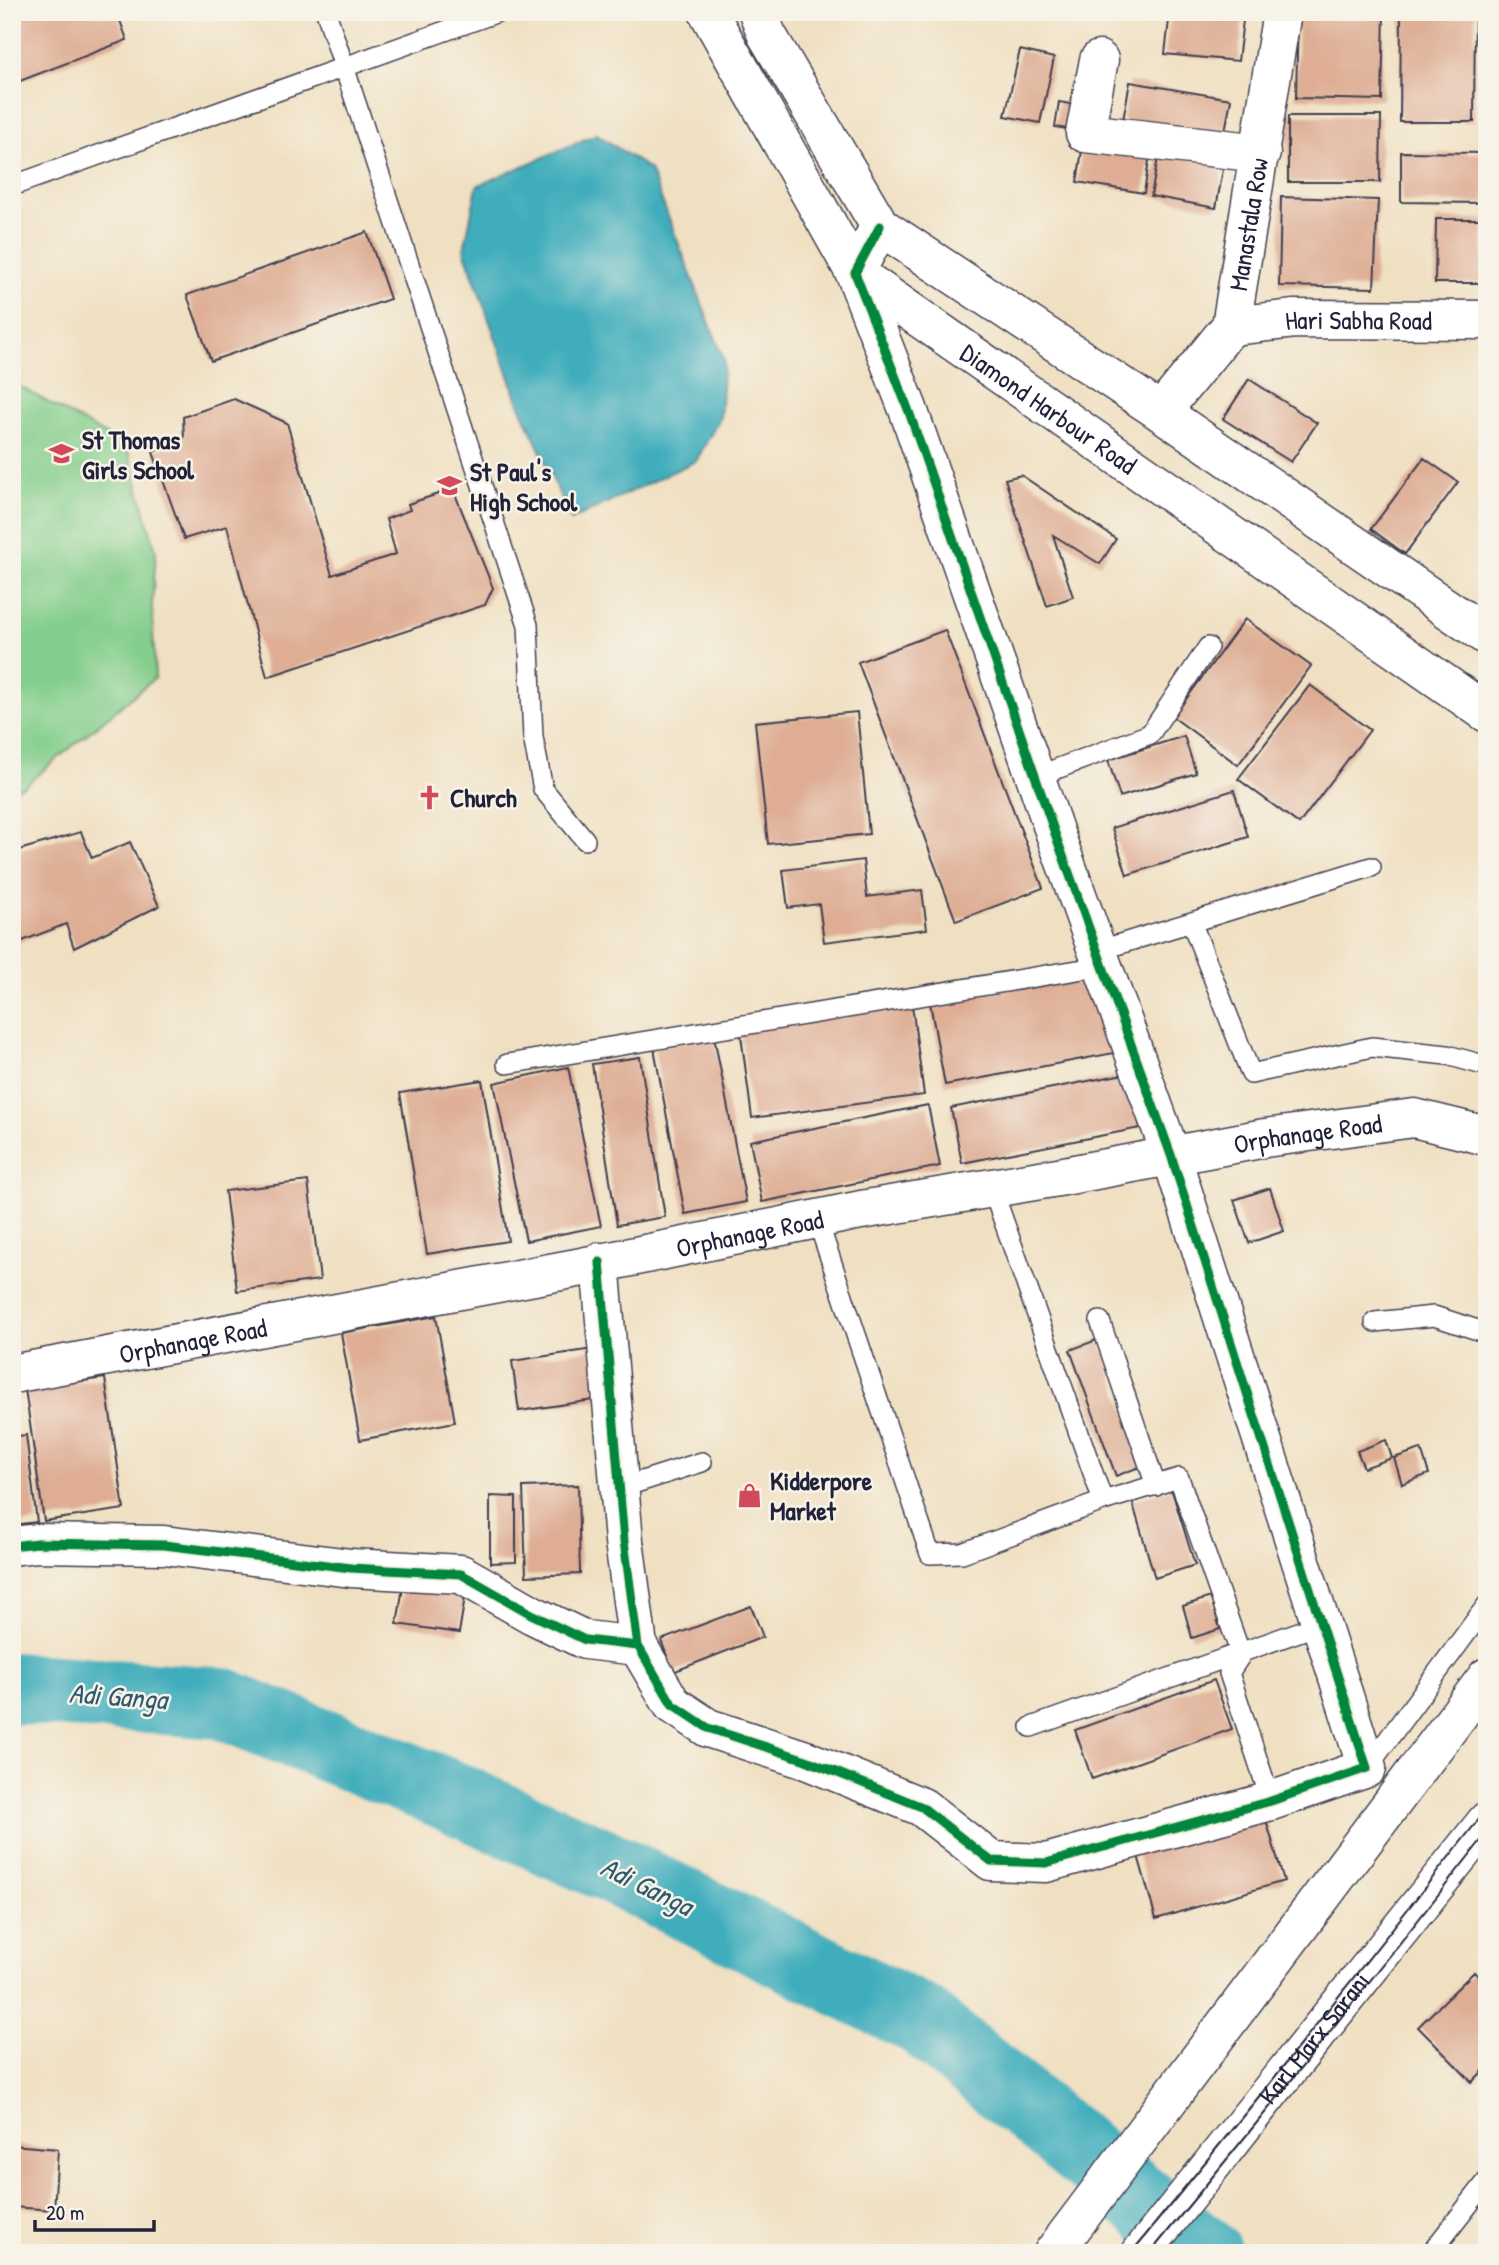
<svg xmlns="http://www.w3.org/2000/svg" width="1499" height="2265" viewBox="0 0 1499 2265" font-family="'Patrick Hand',sans-serif">
<style>
.green{fill:#83ce8c;stroke:#527864;stroke-width:2}
.water{fill:#3fadbc;stroke:#30687c;stroke-width:2}
.lines{fill:none;stroke-linecap:round;stroke-linejoin:round}
.river{stroke:#3fadbc;stroke-width:72}
.building{fill:#dead94}
.lane-casing{stroke:#413e4f;stroke-width:22}
.street-casing{stroke:#413e4f;stroke-width:41}
.secondary-casing{stroke:#413e4f;stroke-width:41}
.primary-casing{stroke:#413e4f;stroke-width:41}
.lane{stroke:#fff;stroke-width:19}
.street{stroke:#fff;stroke-width:38}
.secondary{stroke:#fff;stroke-width:38}
.primary{stroke:#fff;stroke-width:38}
.tram{stroke:#22223b;stroke-width:2}
.cycleway-casing{stroke:#f7f3e8;stroke-width:13}
.cycleway{stroke:#00873e;stroke-width:9}
.labels{text-anchor:middle;dominant-baseline:central;stroke-width:5;stroke-linejoin:round;paint-order:stroke}
.street-label{font-size:26px;fill:#22223b;stroke:#f7f3e8}
.poi-label{font-size:26px;font-weight:bold;fill:#22223b;stroke:#f7f3e8;text-anchor:start}
.water-label{font-size:28px;font-style:italic;fill:#2e5a6f;stroke:#f7f3e8}
</style>
<rect width="100%" height="100%" fill="#f7f3e8"/>
<filter id="ink" filterUnits="userSpaceOnUse"><feTurbulence type="fractalNoise" baseFrequency=".0143" numOctaves="2"/><feDisplacementMap in="SourceGraphic" scale="14" xChannelSelector="R" yChannelSelector="G"/><feConvolveMatrix kernelMatrix="1 2 1 2 8 2 1 2 1" color-interpolation-filters="sRGB"/></filter>
<filter id="wash" filterUnits="userSpaceOnUse"><feTurbulence type="fractalNoise" baseFrequency=".00686" numOctaves="4" result="noise"/><feDisplacementMap in="SourceGraphic" scale="28" xChannelSelector="R" yChannelSelector="G"/><feGaussianBlur stdDeviation="1.57" result="paint"/><feColorMatrix in="noise" values="0 0 0 0 0 0 0 0 0 0 0 0 0 0 0 0 0 1.4 0 .05"/><feComposite in="paint" operator="in"/></filter>
<g filter="url(#wash)">
<rect width="100%" height="100%" fill="#f0e0c2"/>
<path class="green" d="M12 382 127 447 156 551 152 606 155 678 24 786 12 790Z"/>
<path class="water" d="M597 134 650 170 724 360 720 418 696 461 571 520 518 401 464 250 477 186Z"/>
<g class="lines">
<path class="river" d="M12 1688 221 1703 444 1793 601 1863 921 2020 1206 2253"/>
</g>
<g id="blocks">
<path class="building" d="M12 12H117L127 40 12 84Z
M1170 12H1244L1238 61 1165 54Z
M1298 12H1384L1382 100 1296 98Z
M1401 12H1475L1474 122H1400Z
M1020 50 1054 58 1040 123 1005 116Z
M1130 82 1231 99 1224 137 1123 120Z
M1059 102 1083 106 1079 131 1055 127Z
M1288 116H1381L1380 182H1288Z
M1084 138 1151 148 1144 193 1077 182Z
M1159 152 1224 164 1216 208 1151 196Z
M1401 152 1486 153 1485 203 1401 202Z
M1281 197 1378 200 1374 288 1279 286Z
M1436 219H1484L1483 283H1435Z
M367 232 390 299 211 361 187 295Z
M1249 379 1317 423 1291 462 1223 419Z
M234 399 287 423 332 575 396 554 386 519 410 510 408 504 453 489 493 588 485 605 267 677 227 526 184 539 153 452 184 438 183 417Z
M1424 458 1458 482 1405 554 1371 529Z
M1021 475 1116 539 1100 564 1053 535 1073 597 1047 606 1005 479Z
M1245 619 1311 666 1238 765 1173 717Z
M945 630 1043 888 956 921 858 662Z
M1310 685 1370 730 1299 824 1238 779Z
M857 712 869 834 768 844 755 722Z
M1184 736 1196 773 1120 797 1108 760Z
M1234 790 1248 837 1127 875 1112 828Z
M81 832 92 858 130 842 159 906 74 948 66 924 12 945V852Z
M863 860 867 897 922 890 927 929 824 942 819 904 788 908 783 870Z
M1099 972 1114 1053 945 1085 930 1003Z
M912 1005 924 1095 752 1118 740 1028Z
M714 1036 746 1202 685 1214 654 1048Z
M640 1057 665 1217 617 1225 592 1064Z
M568 1067 601 1226 526 1241 494 1083Z
M1129 1073 1140 1128 962 1163 951 1108Z
M482 1080 508 1241 427 1254 400 1093Z
M928 1105 940 1166 762 1202 750 1141Z
M308 1181 320 1280 237 1291 225 1191Z
M1270 1188 1284 1231 1249 1243 1234 1200Z
M12 1315 17 1332 12 1333Z
M436 1316 455 1422 360 1440 341 1333Z
M1099 1339 1145 1465 1116 1476 1070 1350Z
M601 1348 607 1398 519 1411 512 1361Z
M105 1378 124 1509 44 1521 25 1389Z
M26 1435 37 1522 12 1525V1437Z
M1386 1440 1392 1458 1364 1468 1357 1451Z
M1421 1449 1429 1474 1402 1484 1394 1458Z
M578 1485 580 1574 526 1576 523 1487Z
M1171 1488 1195 1565 1155 1578 1132 1501Z
M490 1496 516 1497V1562L490 1563Z
M404 1581 466 1591 459 1633 397 1624Z
M1211 1597 1220 1629 1192 1638 1183 1606Z
M751 1606 763 1637 673 1672 661 1640Z
M1214 1680 1232 1729 1092 1779 1075 1730Z
M1264 1813 1284 1881 1156 1919 1137 1852Z
M1474 1972 1487 1985V2067L1472 2082 1418 2027Z
M12 2145 58 2149 54 2210 12 2207Z"/>
</g>
</g>
<g filter="url(#ink)">
<use href="#blocks" fill-opacity="0" stroke="#413e4f" stroke-width="2"/>
<g class="lines">
<defs>
<path id="lane" d="M326 12 528 625 533 737 543 789 585 840
M12 186 498 12
M1035 777 1150 734 1208 647
M1192 924 1251 1074 1372 1047 1447 1055 1487 1066
M1097 951 1371 867
M507 1064 1102 966
M992 1188 1103 1501
M817 1219 930 1554 962 1553 1103 1501 1179 1478 1241 1655 1229 1673 1271 1801
M1100 1321 1156 1486
M1375 1322 1434 1316 1487 1333
M620 1488 702 1462
M1031 1727 1321 1624
M1367 1768 1487 1605
M1431 2253 1487 2181"/>
<g id="street">
<path d="M1099 60 1085 133 1261 153"/>
<path id="s1" d="M1231 326 1295 319 1487 320"/>
<path id="s2" d="M1161 412 1231 326 1282 12"/>
<path d="M600 1262 624 1541 638 1646 672 1704 708 1728 806 1760 922 1807 991 1861 1046 1863 1271 1801 1367 1768 1171 1155 1059 845 908 409 855 273 880 226"/>
<path id="s3" d="M12 1374 577 1268 861 1210 1064 1176 1265 1138 1414 1118 1487 1136"/>
<path d="M12 1546 37 1543 164 1545 351 1568 461 1574 533 1615 585 1640 638 1646"/>
</g>
<g id="secondary">
<path d="M1053 2253 1487 1677"/>
<path id="s4" d="M1141 2253 1487 1821"/>
</g>
<g id="primary">
<path id="s5" d="M708 12 855 273 1487 713"/>
<path d="M758 12 767 35 880 226 1161 412 1487 636"/>
</g>
</defs>
<use href="#lane" class="lane-casing"/>
<use href="#street" class="street-casing"/>
<use href="#secondary" class="secondary-casing"/>
<use href="#primary" class="primary-casing"/>
<use href="#lane" class="lane"/>
<use href="#street" class="street"/>
<use href="#secondary" class="secondary"/>
<use href="#primary" class="primary"/>
<path class="tram" d="M1131 2253 1270 2083 1487 1809
M1150 2253 1282 2092 1487 1833"/>
<defs>
<path id="cycleway" d="M600 1262 624 1541 638 1646 672 1704 708 1728 806 1760 922 1807 991 1861 1046 1863 1271 1801 1367 1768 1171 1155 1059 845 908 409 855 273 880 226
M12 1546 37 1543 164 1545 351 1568 461 1574 533 1615 585 1640 638 1646"/>
</defs>
<use href="#cycleway" class="cycleway-casing"/>
<use href="#cycleway" class="cycleway"/>
</g>
</g>
<defs>
<symbol id="school-bare" viewBox="-9 -9 18 18"><path d="M0-5L7-2L0 1L-7-2ZM-4 1L0 2.5L4 1V4Q0 6-4 4Z" fill="#d1495b" stroke="#f7f3e8" stroke-width="2.5" paint-order="stroke"/></symbol>
<symbol id="church-bare" viewBox="-9 -9 18 18"><path d="M-1.2-6h2.4v3.5h3.3v2.4h-3.3V6h-2.4V-.1h-3.3v-2.4h3.3Z" fill="#d1495b" stroke="#f7f3e8" stroke-width="2.5" paint-order="stroke"/></symbol>
<symbol id="shop-bare" viewBox="-9 -9 18 18"><path d="M-5-2.5h2.3a2.7 3.5 0 0 1 5.4 0H5L5.5 6h-11ZM-1.5-2.5h3a1.5 2.3 0 0 0-3 0Z" fill="#d1495b" stroke="#f7f3e8" stroke-width="2.5" paint-order="stroke"/></symbol>
</defs>
<g fill-rule="evenodd">
<use href="#school-bare" x="44" y="436" width="35" height="35"/>
<use href="#school-bare" x="432" y="468" width="35" height="35"/>
<use href="#church-bare" x="412" y="780" width="35" height="35"/>
<use href="#shop-bare" x="732" y="1478" width="35" height="35"/>
</g>
<g class="labels">
<g class="street-label">
<text stroke="none"><textPath href="#s2" startOffset="214">Manastala Row</textPath></text>
<text stroke="none"><textPath href="#s1" startOffset="128">Hari Sabha Road</textPath></text>
<text stroke="none"><textPath href="#s5" startOffset="536">Diamond Harbour Road</textPath></text>
<text stroke="none"><textPath href="#s3" startOffset="1318">Orphanage Road</textPath></text>
<text stroke="none"><textPath href="#s3" startOffset="751">Orphanage Road</textPath></text>
<text stroke="none"><textPath href="#s3" startOffset="184">Orphanage Road</textPath></text>
<text stroke="none"><textPath href="#s4" startOffset="276">Karl Marx Sarani</textPath></text>
</g>
<g class="poi-label">
<text x="82" y="439">St Thomas<tspan x="82" dy="30">Girls School</tspan></text>
<text x="470" y="471">St Paul's<tspan x="470" dy="30">High School</tspan></text>
<text x="450" y="797">Church</text>
<text x="770" y="1480">Kidderpore<tspan x="770" dy="30">Market</tspan></text>
</g>
<g class="water-label">
<text transform="translate(118 1696) rotate(4)">Adi Ganga</text>
<text transform="translate(647 1886) rotate(26)">Adi Ganga</text>
</g>
</g>
<rect width="1499" height="2265" fill="none" stroke="#f7f3e8" stroke-width="42"/>
<path d="M35 2220v10h119v-10" fill="none" stroke="#22223b" stroke-width="3.5"/>
<text x="46" y="2220" font-size="21" fill="#22223b" stroke="#f7f3e8" stroke-width="5" paint-order="stroke">20 m</text>
</svg>
